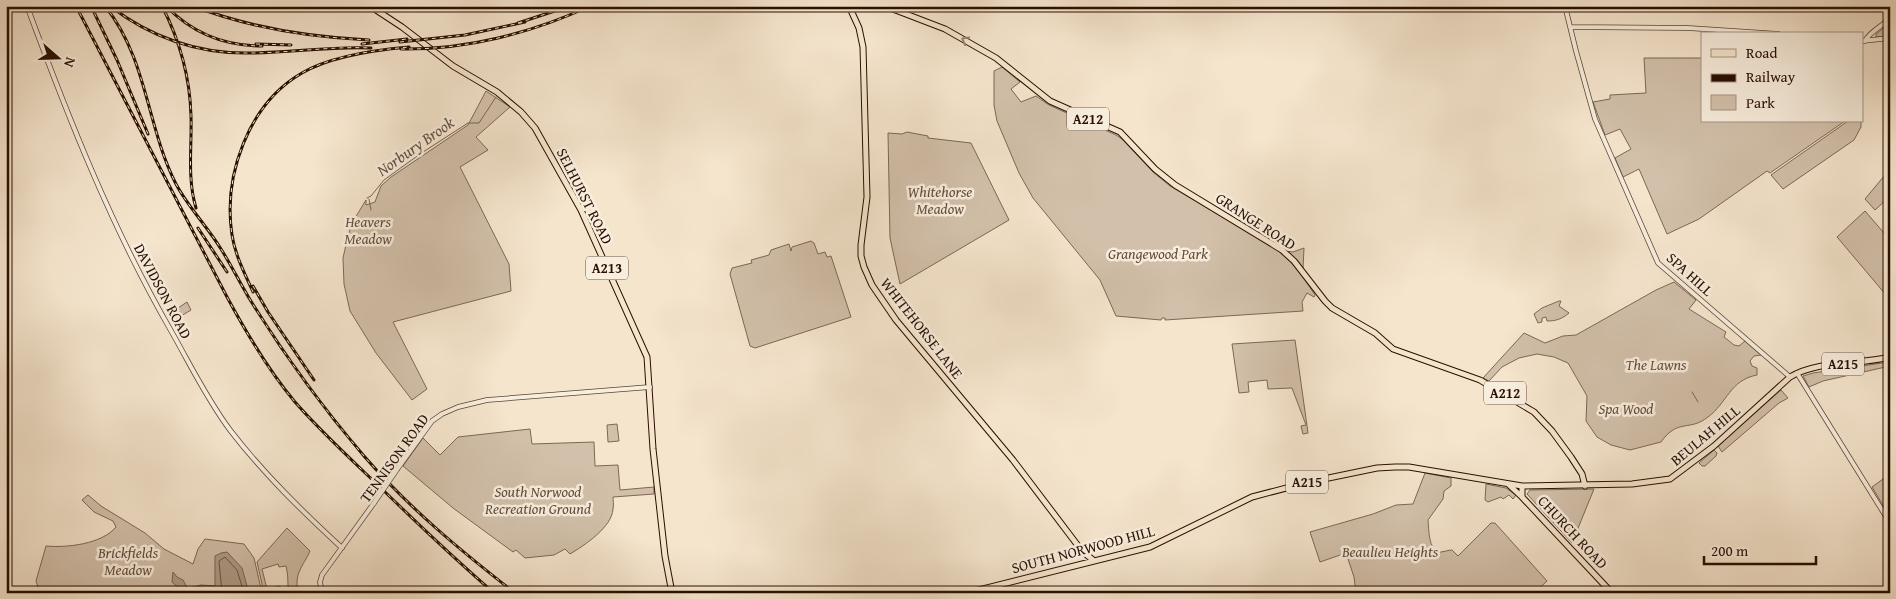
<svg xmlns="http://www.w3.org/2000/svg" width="1896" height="599" viewBox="0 0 1896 599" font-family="'Gentium Book Plus',serif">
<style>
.green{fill:#d2c0aa;stroke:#7d6755}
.water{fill:#af9c87;stroke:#796351}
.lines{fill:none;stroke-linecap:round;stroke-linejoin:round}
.shore{stroke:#6c5544;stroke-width:1}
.stream{stroke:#796351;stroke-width:1}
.minor-casing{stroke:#5b4433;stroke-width:5.5}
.major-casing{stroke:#280e00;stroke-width:7}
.minor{stroke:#f8eede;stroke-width:4}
.major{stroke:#f5e5cd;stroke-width:5}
.rail-casing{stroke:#280e00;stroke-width:3}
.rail{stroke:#f8eede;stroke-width:1;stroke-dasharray:4;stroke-linecap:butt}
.minor-bridge-casing{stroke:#5b4433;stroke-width:5.5;stroke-linecap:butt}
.minor-bridge{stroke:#f8eede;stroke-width:4}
.oneway{stroke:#998471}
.labels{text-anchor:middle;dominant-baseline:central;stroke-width:5;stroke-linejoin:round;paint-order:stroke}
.shield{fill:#f8eede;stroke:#665143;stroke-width:1}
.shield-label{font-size:14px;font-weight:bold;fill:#280e00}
.park-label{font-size:15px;font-style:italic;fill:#644c3c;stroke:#f8eede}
.street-label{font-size:15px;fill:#280e00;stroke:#f8eede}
.water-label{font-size:16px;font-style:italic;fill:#654e3d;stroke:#f8eede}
</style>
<rect width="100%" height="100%" fill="#f5e5cd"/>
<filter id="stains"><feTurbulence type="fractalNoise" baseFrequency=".004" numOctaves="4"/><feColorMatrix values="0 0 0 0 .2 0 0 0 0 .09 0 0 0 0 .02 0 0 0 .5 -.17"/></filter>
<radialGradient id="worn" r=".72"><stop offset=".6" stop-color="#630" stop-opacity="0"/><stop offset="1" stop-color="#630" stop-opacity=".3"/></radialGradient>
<path class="green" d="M1890 23V36L1876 37V34Z
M1644 58H1702V121H1845L1770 173 1767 171 1699 219 1667 234 1639 169 1623 177 1615 158 1631 149 1620 129 1605 135 1593 102 1610 99V95L1646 93Z
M1002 67 1020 82 1011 89 1021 102 1036 96 1049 105 1116 135 1122 139 1153 172 1170 186 1275 248 1297 268 1315 295 1314 297 1307 293 1302 302 1303 311 1165 320V318H1162L1161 320 1116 316 1100 280 1033 198 1019 173 997 121 994 105V71Z
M486 91 510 107 476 137 488 150 460 167 509 264 511 291 393 322 427 389 412 400 376 353 350 311 344 284 343 258 348 236 352 223 366 200V205L375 202 381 186 391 177 468 125Z
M1848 121H1861V127L1854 140 1783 189 1771 175Z
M907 132 928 136V138L971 143 1009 220 900 284 890 238 888 133 902 134Z
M1890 169V200H1886L1875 210 1865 199Z
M1865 211 1890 240V291L1886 295 1837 237Z
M811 241 814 243 818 254 825 252 827 257 831 256 851 317 755 348 750 346 730 274 732 268 752 263 751 260 769 255 771 250 789 244 791 251 792 247Z
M1304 248 1303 269 1287 251 1293 252Z
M1674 282 1696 300 1689 309 1726 332 1724 337 1734 345 1739 346 1745 341 1761 355 1754 356 1750 361 1752 366 1757 368V375C1730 380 1727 403 1708 417 1689 432 1678 418 1661 442L1630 450 1611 445 1597 437 1586 421 1587 396 1568 363 1554 357 1537 354 1519 358 1502 367 1489 381 1483 378 1524 333 1545 343 1563 336 1576 335 1656 290Z
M1559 301H1561L1559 306 1569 313C1562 319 1556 321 1547 321L1546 317 1542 318V322L1538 323 1534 314 1542 308Z
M187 302 191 310 176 319H171L169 314Z
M1295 340 1308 433 1303 434 1301 426 1306 425 1292 388 1268 389 1267 380 1248 382 1249 392 1239 393 1232 344Z
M1889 362 1890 366 1823 381 1809 387 1803 376 1813 373Z
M1781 390 1788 398 1779 403 1722 452 1718 446Z
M617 424 619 441 608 442 607 425Z
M530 429 532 444 594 442 595 466 618 465 620 490 654 487V494L613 497C613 500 614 505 613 509 612 527 585 545 570 554L565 549 554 555 525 558 516 550 513 552 453 508 403 466 423 438 440 455 458 437Z
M1714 450 1717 453 1716 456 1705 466H1702L1699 463Z
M1425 473 1451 478V486L1444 491 1443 499 1428 520C1429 528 1428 551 1440 552 1444 552 1448 550 1452 550L1458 556 1491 523H1495L1547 581 1534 593H1356L1354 577 1346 553 1320 562 1310 532 1373 514 1396 505 1413 504Z
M1890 474V517L1872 487Z
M1486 484 1506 488 1516 495 1513 499 1509 495 1503 499 1501 497 1488 502 1485 500Z
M1594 489 1572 543 1527 494 1530 490Z
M88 495 101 506 145 533 164 549 193 564 198 549 205 539 244 544 254 558 262 593H40L36 581 46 546C67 548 102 544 116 527L113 521 94 512 82 500Z
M287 528 310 551C303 567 294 572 298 593H289C287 585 289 578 286 566L279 567 278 564 262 569 267 589 280 586 281 593H264L257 562Z"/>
<path class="water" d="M227 552 242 568 249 593C241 593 229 595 221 593 215 591 208 588 202 587 189 585 184 595 172 582L173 572 177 577 183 580 186 586 189 588 201 585 215 586V556L221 553Z"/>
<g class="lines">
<path class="shore" d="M222 593 219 561 225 557 237 570 244 593"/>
<path class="stream" d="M367 198 371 196 384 180 420 154 468 123H479L496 97
M369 199 371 210
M1692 392 1698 402"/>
<defs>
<path id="minor" d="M27 6C68 117 111 226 170 329 189 362 206 398 230 430 263 473 302 511 342 548
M1565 6 1576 51 1595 119 1658 263 1790 377
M1571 27 1688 28 1779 34
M1862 41 1890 38
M1865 41C1870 31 1883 26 1890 18
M1797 373 1890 523
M398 468 432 421 442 414 458 407 487 400 650 387
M322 593 320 582 322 575 374 503"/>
<path id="major" d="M370 6 402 27 453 66 497 92 521 112 535 128 581 210 647 357 653 449 665 556 672 593
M849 6 859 28 863 47 867 197 861 245V256L864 267 872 285 896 320 1013 460 1082 551 1093 560
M885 6 945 29 996 58 1050 101 1120 132 1155 169 1175 185 1282 250 1294 261 1325 301 1332 308 1375 333 1393 349 1480 380 1534 412 1552 431 1571 457 1582 474 1585 486
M1508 484 1522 497
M1522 486V497L1612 593
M967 593 1150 547 1252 497 1309 482 1377 468 1395 467H1409L1522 486 1632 484 1670 479 1714 446 1790 377C1819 360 1858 365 1890 357"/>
</defs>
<use href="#minor" class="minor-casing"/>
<use href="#major" class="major-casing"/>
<use href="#minor" class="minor"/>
<use href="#major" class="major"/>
<defs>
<path id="rail" d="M76 6 227 297C247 334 268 370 295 402 322 433 353 461 383 490 419 525 456 560 494 593
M91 6 117 60 148 134
M105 6C148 60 146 125 176 184 188 207 207 226 221 249 231 265 239 281 249 298 283 353 322 407 364 456 409 508 461 551 515 593
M110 6C150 37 198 54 249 53 290 53 331 46 371 48
M162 6C180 41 190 77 191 116 192 147 187 178 196 208
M166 6C192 33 225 46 262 46
M193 6C250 28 308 37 369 40
M518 23 570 6
M400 42 465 35 525 22
M256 44 291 45
M362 44 407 39
M401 49C466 50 532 33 590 6
M198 228 227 272
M253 286 268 312 314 380
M253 292C245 274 235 255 232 235 223 176 248 104 302 73 331 56 375 50 409 47"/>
</defs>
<use href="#rail" class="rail-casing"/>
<use href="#rail" class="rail"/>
<defs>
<path id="minor-bridge" d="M374 503 398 468"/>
</defs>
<use href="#minor-bridge" class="minor-bridge-casing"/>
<use href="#minor-bridge" class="minor-bridge"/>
</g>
<defs><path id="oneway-chevron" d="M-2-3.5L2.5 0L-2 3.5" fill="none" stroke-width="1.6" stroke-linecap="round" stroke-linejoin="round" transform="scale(1.25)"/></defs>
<use class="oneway" href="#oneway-chevron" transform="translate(965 40) rotate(-151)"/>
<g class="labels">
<g class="shield">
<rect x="1067" y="107.5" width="42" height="23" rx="4"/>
<rect x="586" y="256.5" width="42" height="23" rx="4"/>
<rect x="1822" y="352.5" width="42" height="23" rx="4"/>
<rect x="1484" y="381.5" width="42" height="23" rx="4"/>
<rect x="1286" y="470.5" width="42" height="23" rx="4"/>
</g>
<g class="shield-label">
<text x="1088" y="119">A212</text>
<text x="607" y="268">A213</text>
<text x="1843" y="364">A215</text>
<text x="1505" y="393">A212</text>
<text x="1307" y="482">A215</text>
</g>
<g class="park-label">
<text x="940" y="191">Whitehorse<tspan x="940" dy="17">Meadow</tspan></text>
<text x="368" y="221">Heavers<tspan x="368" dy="17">Meadow</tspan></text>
<text x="1158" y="253">Grangewood Park</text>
<text x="1656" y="364">The Lawns</text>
<text x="1626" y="408">Spa Wood</text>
<text x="538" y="491">South Norwood<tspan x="538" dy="17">Recreation Ground</tspan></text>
<text x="1390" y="551">Beaulieu Heights</text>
<text x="128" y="552">Brickfields<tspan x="128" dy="17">Meadow</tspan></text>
</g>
<g class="street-label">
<text transform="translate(585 196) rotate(63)">SELHURST ROAD</text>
<text transform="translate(1256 221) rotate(33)">GRANGE ROAD</text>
<text transform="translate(1690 274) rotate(42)">SPA HILL</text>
<text transform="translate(163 291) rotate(62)">DAVIDSON ROAD</text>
<text transform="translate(922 328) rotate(52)">WHITEHORSE LANE</text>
<text transform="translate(1705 435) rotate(-40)">BEULAH HILL</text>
<text transform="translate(394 458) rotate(-54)">TENNISON ROAD</text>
<text transform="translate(1573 532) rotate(47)">CHURCH ROAD</text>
<text transform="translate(1083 549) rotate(-15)">SOUTH NORWOOD HILL</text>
</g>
<g class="water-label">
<text transform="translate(415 146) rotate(-35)">Norbury Brook</text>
</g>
</g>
<rect width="1896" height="599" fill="none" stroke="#f5e5cd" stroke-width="25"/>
<rect x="8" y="8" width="1881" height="584" fill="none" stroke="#280e00" stroke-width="2.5"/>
<rect x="12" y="12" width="1871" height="574" fill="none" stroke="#280e00"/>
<rect x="1701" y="32" width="162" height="90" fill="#f8eede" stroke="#a59485"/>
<rect x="1711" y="49" width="25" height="8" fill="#f5e5cd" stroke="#a59485"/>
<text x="1746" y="58" font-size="15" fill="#280e00">Road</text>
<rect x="1711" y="74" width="25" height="8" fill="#280e00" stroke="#a59485"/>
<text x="1746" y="82" font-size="15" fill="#280e00">Railway</text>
<rect x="1711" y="95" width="25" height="15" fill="#d2c0aa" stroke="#a59485"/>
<text x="1746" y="108" font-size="15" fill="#280e00">Park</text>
<g transform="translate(58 58) rotate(110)" stroke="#f8eede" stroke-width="4" paint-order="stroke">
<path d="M0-4L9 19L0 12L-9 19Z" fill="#280e00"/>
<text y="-8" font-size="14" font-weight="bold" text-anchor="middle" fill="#280e00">N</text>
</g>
<path d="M1704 556v8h112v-8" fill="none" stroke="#280e00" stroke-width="2.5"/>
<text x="1711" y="556" font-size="15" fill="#280e00" stroke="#f8eede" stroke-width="4" paint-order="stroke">200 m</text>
<rect width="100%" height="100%" filter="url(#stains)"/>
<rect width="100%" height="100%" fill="url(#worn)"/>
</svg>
